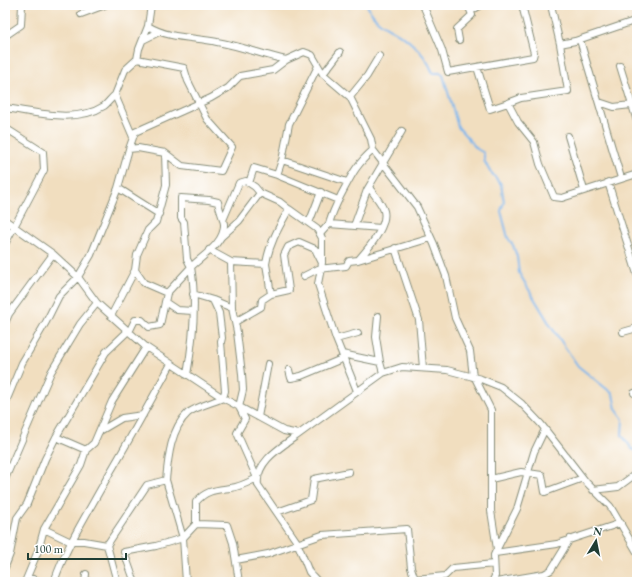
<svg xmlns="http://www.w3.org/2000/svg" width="642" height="587" viewBox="0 0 642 587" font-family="'EB Garamond',serif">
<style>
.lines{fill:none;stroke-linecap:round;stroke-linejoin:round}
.stream{stroke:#7cb6ed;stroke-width:2}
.minor-casing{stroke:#888e7a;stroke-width:8}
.minor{stroke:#fff;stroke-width:6}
</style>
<rect width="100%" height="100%" fill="#fff"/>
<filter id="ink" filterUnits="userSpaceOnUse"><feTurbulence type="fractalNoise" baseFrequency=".025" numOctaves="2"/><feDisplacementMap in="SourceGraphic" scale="8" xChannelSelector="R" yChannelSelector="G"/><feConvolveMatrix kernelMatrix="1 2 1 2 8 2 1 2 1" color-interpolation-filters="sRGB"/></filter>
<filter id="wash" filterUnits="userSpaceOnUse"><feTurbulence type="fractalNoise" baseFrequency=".012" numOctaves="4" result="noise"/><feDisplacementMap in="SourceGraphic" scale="16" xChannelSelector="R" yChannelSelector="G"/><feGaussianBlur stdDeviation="0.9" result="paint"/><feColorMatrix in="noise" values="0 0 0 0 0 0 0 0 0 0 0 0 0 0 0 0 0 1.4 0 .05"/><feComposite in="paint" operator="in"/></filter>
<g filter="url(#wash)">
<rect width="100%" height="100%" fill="#f1debf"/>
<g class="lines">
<path class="stream" d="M367 5C378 29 394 27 411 43 421 51 428 61 433 73H440L443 75 458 127 477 149 484 153V160L489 170 501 184 504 202 501 211 508 238 513 245 517 257 519 273 552 328 578 366 613 394 616 409 623 419 622 435 632 449 637 451"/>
</g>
</g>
<g filter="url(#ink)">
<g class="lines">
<defs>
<path id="minor" d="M423 5 442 50 448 72 533 57 534 53 522 5
M471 11 481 5
M81 14 105 5
M148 26 151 5
M5 36 21 25 22 5
M143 40 159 32
M459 40 457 29 472 15 468 5
M580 40 621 178
M560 44 575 41 637 20
M137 59 139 49 148 26C169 39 194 37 217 42 241 46 263 55 286 60
M620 66 637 121
M477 67 490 109 508 103 518 122 534 142 540 164 554 197 562 198 637 174
M323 74 340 52
M350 97 367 76 379 56
M599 102 614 107 631 105
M508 103 521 98 568 91 560 44 551 5
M5 108C35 112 76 124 104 106 108 103 111 98 115 95
M5 125 7 129 43 152 44 170 5 244
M568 136 584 190
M133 137 115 95 125 70 137 59 184 68 188 81 207 119 232 147 221 171 182 166 165 153
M129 149 135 132 211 98 228 88 240 76 273 70 286 60 304 52 312 55 323 74 350 97 371 139 373 150
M282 161 289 124 318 66
M277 175 338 200
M608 182 637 274
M249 183 254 168 277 175 282 160 347 182
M118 188 129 149 138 148 165 153 166 185 156 222 148 230 137 255 135 270 144 283 167 293 191 267 187 259 184 222 181 218V198L209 200 218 202C219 209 223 217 224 224 225 243 202 256 191 267 197 302 193 341 187 375
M260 193 280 202 290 210
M5 220 53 254 78 277 97 303 146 347 223 398 284 431 299 434 383 373 402 367 447 370 481 379 501 387 521 403 541 424 586 482 610 506 637 552
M309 223 321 192
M329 224C332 213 336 205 341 195 352 175 355 166 373 150L417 207 434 244 446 276 455 318 470 351 473 377
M354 226 367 190 402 131
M320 234 329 224 381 228
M221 237 239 221 260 193 255 187 246 181 239 183 223 220
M395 248 419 320 423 368
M209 250 231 262
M359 259C368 249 388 226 384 211 382 203 373 194 369 187
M266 264C269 244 279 227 289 209L317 229 322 238V263
M304 276 318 269 346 266 349 261 358 260 431 238
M193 294 213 300
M165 302 177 310 193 311
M111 316 135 270
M378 316 376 337 380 362
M235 322 261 307 262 300 271 294
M5 323 9 314 53 254
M129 332 135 320H142L149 327 160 325 167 293
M623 332 637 328
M336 339 358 333
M342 354 380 362 383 373
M289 370 291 378 301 376 344 358
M475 378 491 410V479L521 472 542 475 545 492 583 478
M634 393 637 392
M5 404 22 363 46 322 59 296 78 277 91 255 118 188 159 214
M258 417 268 364
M100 431 122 418 143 415
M299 434C283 446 255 461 258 485L297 542 309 572 318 582
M56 437 86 450 94 443 112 401 146 347
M5 479 51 372 80 324 97 303
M491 479V511L497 549
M593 490 618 487 637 473
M277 512 311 500 314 479 349 472
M44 529 69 541H84L107 545
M495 553 557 544 621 523
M236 560 268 554 322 535 407 529 411 568 415 579
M5 567 10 554 17 518 27 504 45 459 56 437 106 352 128 331
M27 577 42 582
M25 582 38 551 44 529 81 465 86 450
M54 582C67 544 89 511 108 476 130 439 150 402 171 364
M85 582 86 574
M117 582 107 545 147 485 166 480C168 458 171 428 188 413 195 407 214 402 223 398L225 391 221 342 222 338 219 313 213 300 232 308
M132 582 134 580 124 552 156 546 183 538 166 480
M186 582 183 538 196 524
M239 582 233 543 227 525 196 524V502C206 490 216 490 230 488 240 487 249 482 257 478L237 433 245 419 239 407 243 390 242 374 237 332 232 308 231 262 266 264 271 294 289 290 284 255 288 247 299 242 315 249 322 263 318 284 336 339 357 391
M403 582 405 580 445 576 453 568 494 564
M492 582 495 576 494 555 517 509 534 452 545 429
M496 582 544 574 551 570 570 539"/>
</defs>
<use href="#minor" class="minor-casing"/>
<use href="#minor" class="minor"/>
</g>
</g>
<rect width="642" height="587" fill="none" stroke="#fff" stroke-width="20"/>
<g transform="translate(596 541) rotate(10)" stroke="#ffffff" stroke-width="3" paint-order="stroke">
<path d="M0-3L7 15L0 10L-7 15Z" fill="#1f3d34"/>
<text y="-6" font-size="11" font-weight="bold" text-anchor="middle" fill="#1f3d34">N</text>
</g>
<path d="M28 553v6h98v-6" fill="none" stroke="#1f3d34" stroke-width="2"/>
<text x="34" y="553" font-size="12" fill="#1f3d34" stroke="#ffffff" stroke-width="3" paint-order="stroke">100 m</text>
</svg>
